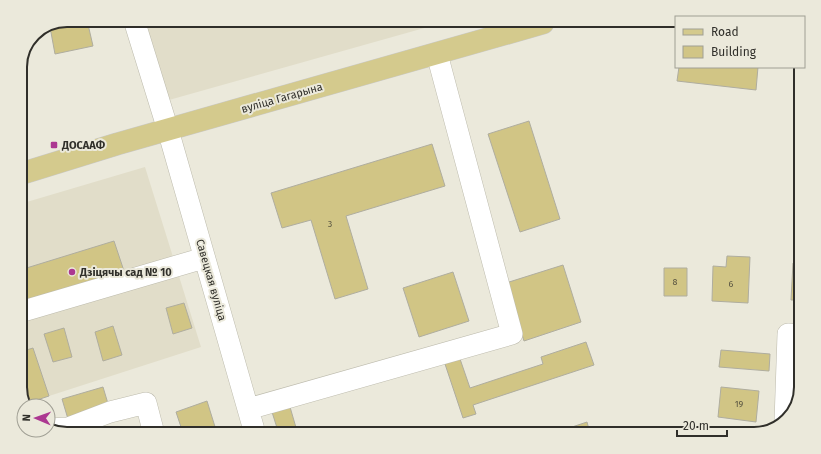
<svg xmlns="http://www.w3.org/2000/svg" width="821" height="454" viewBox="0 0 821 454" font-family="'Fira Sans',sans-serif">
<style>
.built{fill:#e1ddc9}
.building{fill:#d1c585;stroke:#afad9f}
.lines{fill:none;stroke-linecap:round;stroke-linejoin:round}
.minor-casing{stroke:#bdbbad;stroke-width:22}
.major-casing{stroke:#c9c9c8;stroke-width:23}
.minor{stroke:#fff;stroke-width:21}
.major{stroke:#d4ca8d;stroke-width:22}
.poi-dot{fill:#ac3891;stroke:#ebe9db;stroke-width:1.5}
.labels{text-anchor:middle;dominant-baseline:central;stroke-width:4;stroke-linejoin:round;paint-order:stroke}
.number-label{font-size:9px;fill:#585441}
.street-label{font-size:11px;fill:#302f2a;stroke:#ebe9db}
.poi-label{font-size:11px;font-weight:bold;fill:#302f2a;stroke:#ebe9db;text-anchor:start}
.rim{fill:none;stroke:#302f2a;stroke-width:2}
</style>
<rect width="100%" height="100%" fill="#ebe9db"/>
<path class="built" d="M143 21 442 23 169 100Z
M145 167 201 347 49 396 33 348 20 352V204Z"/>
<path class="building" d="M67 20H87L93 46 55 54 50 27Z
M679 67H758L756 90 677 81Z
M529 121 560 219 520 232 488 134Z
M432 144 445 186 346 216 368 289 335 299 311 220 282 228 271 193Z
M114 241 125 274 20 307V270Z
M727 256 750 257 748 303 712 301 713 266 726 267Z
M793 263 798 264V300H791Z
M563 265 581 322 524 341 506 283Z
M664 268H687V296H664Z
M453 272 469 321 419 337 403 288Z
M184 303 192 328 173 334 166 308Z
M113 326 122 355 103 361 95 332Z
M64 328 72 357 53 362 44 334Z
M586 342 594 365 473 405 476 414 463 418 444 361 459 356 470 388 543 364 541 357Z
M33 348 49 396 25 404 20 390V352Z
M721 350 770 354 769 371 719 367Z
M103 387 109 407 68 419 62 399Z
M721 387 759 391 756 422 718 417Z
M207 401 216 430H182L176 412Z
M290 407 297 431H278L272 412Z
M587 422 590 433H554Z"/>
<g class="lines">
<defs>
<path id="minor" d="M134 20 168 130 254 430
M20 312 204 258
M248 409 512 334 437 54
M785 421 788 334 797 335
M48 429 68 428 110 412 146 403 153 430"/>
<path id="major" d="M20 174 117 144 543 23"/>
</defs>
<use href="#minor" class="minor-casing"/>
<use href="#major" class="major-casing"/>
<use href="#minor" class="minor"/>
<use href="#major" class="major"/>
</g>
<g class="poi-dot">
<rect x="50" y="141" width="8" height="8" rx="2"/>
<circle cx="72" cy="272" r="4"/>
</g>
<g class="labels">
<g class="number-label">
<text x="330" y="224">3</text>
<text x="675" y="282">8</text>
<text x="731" y="284">6</text>
<text x="739" y="404">19</text>
</g>
<g class="street-label">
<text transform="translate(282 98) rotate(-16)">вуліца Гагарына</text>
<text transform="translate(211 280) rotate(74)">Савецкая вуліца</text>
</g>
<g class="poi-label">
<text x="62" y="145">ДОСААФ</text>
<text x="80" y="272">Дзіцячы сад № 10</text>
</g>
</g>
<path d="M0 0H821V454H0ZM67 27H754A40 40 0 0 1 794 67V387A40 40 0 0 1 754 427H67A40 40 0 0 1 27 387V67A40 40 0 0 1 67 27Z" fill="#ebe9db" fill-rule="evenodd"/>
<path class="rim" d="M67 27H754A40 40 0 0 1 794 67V387A40 40 0 0 1 754 427H67A40 40 0 0 1 27 387V67A40 40 0 0 1 67 27Z"/>
<rect x="675" y="16" width="130" height="52" fill="#ebe9db" stroke="#a09f94"/>
<rect x="683" y="29" width="20" height="6" fill="#d4ca8d" stroke="#a09f94"/>
<text x="711" y="36" font-size="12" fill="#302f2a">Road</text>
<rect x="683" y="46" width="20" height="12" fill="#d1c585" stroke="#a09f94"/>
<text x="711" y="56" font-size="12" fill="#302f2a">Building</text>
<g transform="translate(36 418) rotate(272)"><circle r="19" fill="#ebe9db" stroke="#a09f94"/>
<path d="M0-3L7 15L0 10L-7 15Z" fill="#ac3891"/>
<text y="-6" font-size="11" font-weight="bold" text-anchor="middle" fill="#302f2a">N</text>
</g>
<path d="M677 430v6h50v-6" fill="none" stroke="#302f2a" stroke-width="2"/>
<text x="683" y="430" font-size="12" fill="#302f2a" stroke="#ebe9db" stroke-width="3" paint-order="stroke">20 m</text>
</svg>
